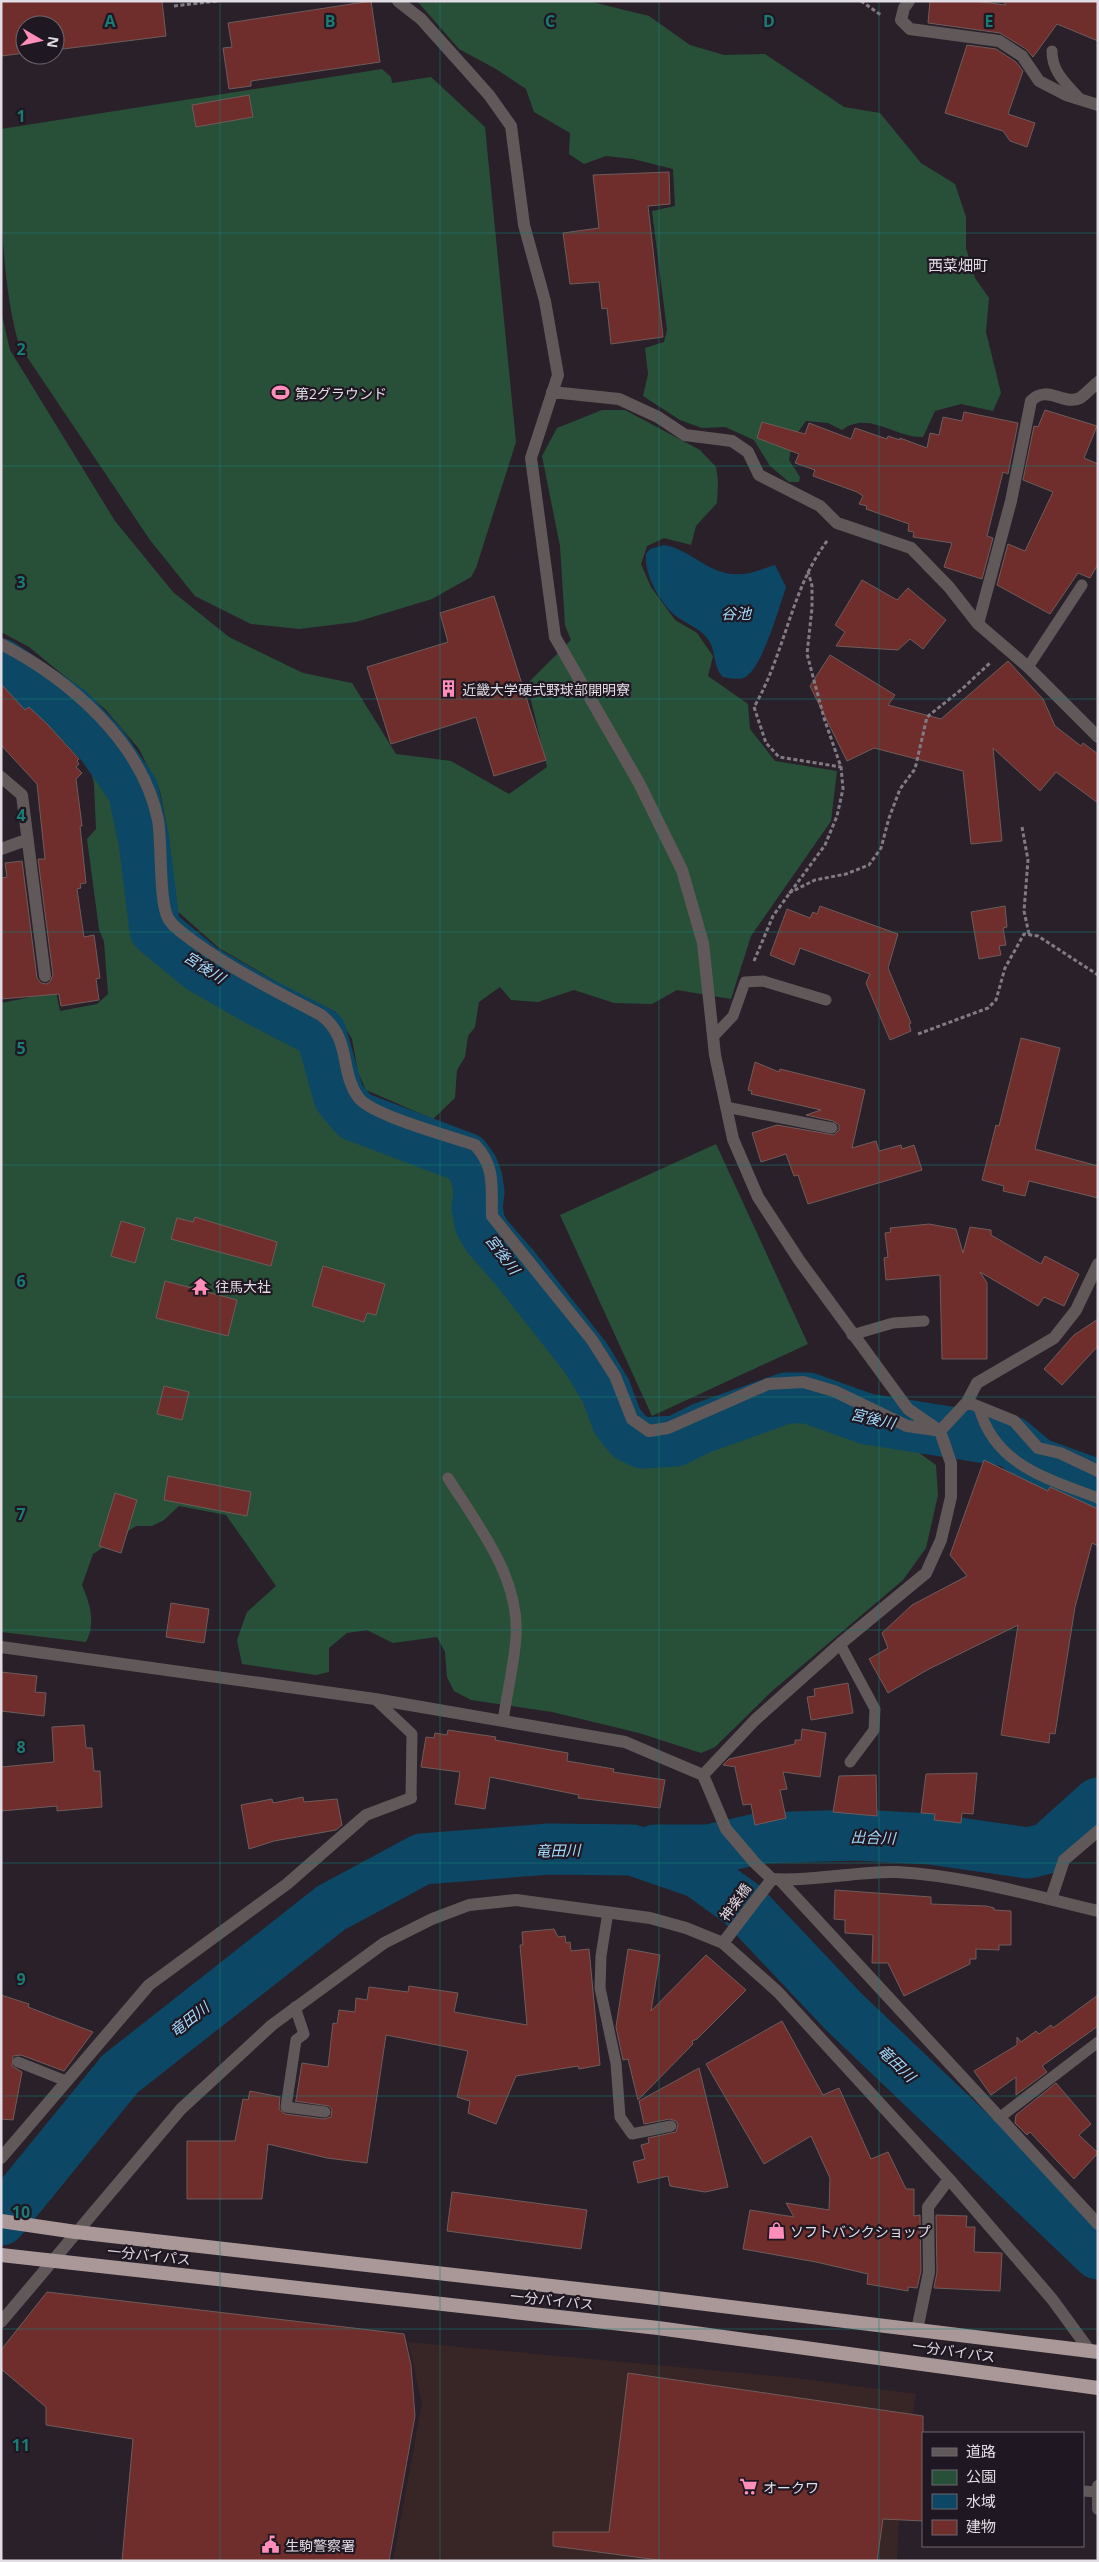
<svg xmlns="http://www.w3.org/2000/svg" width="1099" height="2562" viewBox="0 0 1099 2562" font-family="'Open Sans','Noto Sans JP',sans-serif">
<style>
.commercial{fill:#382525}
.green{fill:#285039}
.water{fill:#0c4865}
.lines{fill:none;stroke-linecap:round;stroke-linejoin:round}
.river{stroke:#0c4865;stroke-width:51}
.building{fill:#6f2e2b;stroke:#6e5c5b}
.path{stroke:#827b84;stroke-width:3;stroke-dasharray:4 2.5;stroke-linecap:butt}
.service{stroke:#615959;stroke-width:11}
.minor{stroke:#615959;stroke-width:12}
.tertiary{stroke:#615959;stroke-width:12}
.trunk{stroke:#aa9898;stroke-width:14}
.grid{fill:none;stroke:#1a7b74;stroke-width:1;stroke-opacity:0.55}
.labels{text-anchor:middle;dominant-baseline:central;stroke-width:4.5;stroke-linejoin:round;paint-order:stroke}
.poi-label{font-size:14px;fill:#e2dce4;stroke:#1f1721;text-anchor:start}
.street-label{font-size:14px;fill:#e2dce4;stroke:#1f1721}
.neighbourhood-label{font-size:15px;fill:#e2dce4;stroke:#1f1721}
.water-label{font-size:15px;font-style:italic;fill:#a2dafc;stroke:#1f1721}
.grid-label{font-size:16px;text-anchor:middle;font-weight:bold;fill:#1a7b74;stroke:#1f1721;stroke-width:4.5;stroke-linejoin:round;paint-order:stroke}
</style>
<rect width="100%" height="100%" fill="#29202a"/>
<path class="commercial" d="M408 2342 796 2378 916 2394 900 2496 897 2561H393L422 2403Z"/>
<path class="green" d="M417 1H588L649 16 690 45 724 55 765 54 844 107 880 113 921 163 955 184 966 217V248L975 278 989 298 986 332 1001 393 993 411 961 404 935 411 923 437C895 438 868 410 842 430L828 423 806 421 793 439 789 460 800 477 799 482H789L770 466 754 440 725 427 702 428 680 420 643 396 648 374 645 348 664 342 667 330 652 211 675 206 673 169 633 159 606 156 584 164 569 154 570 133 534 112 526 89 496 69 459 49Z
M382 69 391 77 392 83 431 77 485 127 516 442 476 568 471 577 432 599 356 622 299 629 251 624 195 596 150 540 19 345C0 277 1 200 1 129Z
M1 311 10 350 115 521 173 592 229 637 303 673 352 683 396 754 451 761 509 794 547 767 527 684 571 640 565 625 560 546 542 456 557 428 602 410H625L700 450 716 467 718 481 717 503 696 526 691 545 664 538 647 546 641 564 651 587 675 620 697 633 713 656 708 676 748 704 750 729 775 761 837 771 831 821 751 936 731 999 677 990 652 1004 614 1003 574 990 538 1002 511 1000 500 987 479 1002 475 1027 468 1036 465 1057 457 1070 455 1098 433 1119 366 1090 358 1072 352 1039 336 1012 282 985 219 948 175 909 169 838 160 791 139 749 105 709 29 647 1 632Z
M98 753 120 779 141 843 143 902 150 933 195 971 308 1031 318 1040 331 1089 343 1114 384 1135 443 1153 466 1164 473 1175 470 1209 477 1233 556 1328 597 1385 613 1432 641 1451 670 1448 785 1403 817 1407 847 1423 876 1429 900 1439 936 1465 938 1495 926 1548 903 1580 771 1692 715 1747 701 1753 639 1733 552 1712 471 1700 454 1691 447 1677 445 1652 437 1637 393 1643 367 1630 347 1633 329 1648V1672L316 1675 242 1664 237 1640 247 1612 276 1586 226 1515 179 1506 164 1520 152 1526H136L93 1554 82 1585C90 1604 96 1623 86 1642L1 1632V1003L56 992 60 1011 97 1004 108 994 104 942 99 929 87 839 96 829 94 784 88 756Z
M716 1144 808 1344 652 1416 560 1215Z"/>
<path class="water" d="M664 545C689 549 707 572 732 574 747 576 762 569 775 565L786 587C780 605 761 673 743 678 737 680 729 678 723 677 712 666 717 650 707 638 698 627 686 624 676 616 660 603 644 575 646 554L650 549Z"/>
<g class="lines">
<path class="river" d="M1 664 69 710 102 745 133 790 144 841 155 930 201 968 255 999 321 1033 339 1097 355 1116 466 1158 473 1168 477 1179 479 1192 477 1208 480 1224 487 1236 515 1268 586 1358 606 1391 617 1421 630 1437 643 1443 676 1441 702 1428 786 1398H808L867 1419 1012 1442 1037 1463 1098 1485
M655 1850H708L761 1838 856 1835 930 1839 1028 1853 1048 1848 1098 1803
M1 2220 120 2074 331 1908 422 1859 549 1849 632 1850 699 1873 743 1905 844 2012 1098 2254"/>
</g>
<path class="building" d="M1 1H162L166 36 55 50V25H25V53L1 56Z
M371 1 380 62 251 81V86L229 89 223 48 232 47 228 23Z
M930 1H974L1006 5 1003 1H1098V41L1057 24 1033 57 1026 49 1000 33 928 23Z
M967 45 996 49 1016 62 1023 71 1008 114 1035 123 1027 147 1010 141 1003 131 945 113Z
M249 95 253 117 196 127 192 105Z
M669 172 670 204 648 206 663 337 611 344 607 308 602 309 599 282 570 284 563 233 599 228 593 175Z
M1045 410 1097 426 1084 458 1098 464V564L1090 578 1078 573 1050 614 997 585 1008 544 1025 551 1053 492 1023 480 1034 426 1038 427Z
M964 412 1018 423 1008 474 1003 472 987 536 993 538 982 579 944 567 952 543 913 537 914 532 908 531 909 524 866 509 867 506 859 504 863 496 857 492 813 476 815 470 795 463 799 454 757 438 762 422 805 434 809 423 851 439 855 428 887 439 888 436 900 440V438L927 448 930 433 939 435 943 417 962 421Z
M862 580 897 600 908 588 946 620 923 649 910 639 898 650 836 646 845 632 835 625Z
M494 596 546 760 494 776 476 717 391 744 367 667 448 642 440 613Z
M830 655 895 695 888 705 941 719 1008 661 1043 699 1055 726 1081 746 1083 743 1098 754V803L1056 772 1040 791 993 748 1002 841 971 844 963 771 874 748 847 761 810 686Z
M1 684 25 710 29 707 48 725 79 759 77 761 79 764 76 767 82 773 76 779 82 826H80L86 883 80 884 81 888 77 889 84 937 94 935 100 978 96 979 99 1000 61 1006 59 994 1 999V878L7 877 5 863 22 861 37 978 41 983 46 984 50 982 53 975 38 859H45L37 784 1 745Z
M820 906 898 934 888 968 911 1023 909 1024 911 1031 890 1040 866 983 870 974 800 948 794 965 770 955 787 909 810 918 813 912 817 914Z
M1005 906 1007 927 1003 928 1006 945 999 946 1001 955 979 959 971 912Z
M1021 1038 1060 1048 1035 1149 1098 1166V1198L1029 1181 1025 1196 1003 1191 1004 1186 982 1180 996 1125 999 1126Z
M755 1062 779 1072 780 1069 865 1090 852 1148 876 1141 879 1151 901 1145 902 1149 914 1145 922 1170 808 1204 798 1175 794 1176 786 1154 761 1162 752 1133 777 1125 834 1135 839 1130V1125L833 1121 806 1115 821 1110 751 1094 752 1091 748 1090Z
M195 1217 277 1242 271 1266 171 1239 177 1218 193 1222Z
M121 1221 145 1228 135 1263 111 1256Z
M929 1224 956 1229 963 1253 970 1227 991 1230V1235L1041 1264 1045 1256 1079 1274 1064 1306 1044 1297 1038 1306 980 1272 987 1283V1359H942L940 1275 886 1280 884 1258 888 1257 885 1233 891 1232 890 1228Z
M323 1266 385 1284 376 1315 367 1313 364 1322 312 1306Z
M165 1281 237 1300 228 1336 156 1318Z
M1098 1319V1346L1062 1385 1044 1369 1074 1335Z
M164 1386 189 1392 182 1420 157 1414Z
M984 1460 1048 1491 1050 1487 1098 1509V1546L1092 1543 1075 1607 1055 1734 1050 1733 1049 1743 1001 1735 1018 1625 927 1670 888 1693 869 1659 888 1648 882 1633 912 1605 967 1576 950 1555Z
M168 1476 251 1492 247 1516 164 1500Z
M115 1493 137 1500 121 1553 99 1546Z
M171 1603 209 1609 204 1643 166 1637Z
M1 1672 37 1676 35 1692 46 1693 44 1716 1 1711Z
M848 1683 853 1713 811 1720 807 1697 815 1696 814 1689Z
M84 1725 86 1748H92L94 1771H100L102 1807 57 1811V1806L1 1811V1767L54 1762 52 1727Z
M802 1729 826 1733 820 1777 783 1772 787 1789 780 1790 786 1818 755 1825 751 1804 743 1805 735 1768 736 1767 723 1765 729 1759 795 1744V1740H801Z
M448 1730 496 1737 495 1740 568 1753 567 1761 614 1769 613 1772 665 1780 660 1808 578 1798 579 1795 490 1777 485 1809 455 1804 460 1772 421 1767 426 1737 434 1738 435 1733 447 1735Z
M977 1773 973 1814 962 1813 961 1823 934 1820 935 1814 921 1813 926 1774Z
M876 1775 877 1816 833 1812 839 1776Z
M303 1797 304 1802 337 1799 342 1825 336 1830 274 1841 249 1849 241 1805 272 1799 273 1803Z
M835 1890 931 1897V1904L986 1906 994 1908V1910L1011 1911V1945H999V1950L976 1949V1959H970V1964L904 1996 888 1963H872L873 1935 845 1933V1920L834 1919Z
M554 1929 558 1937 565 1936 566 1943 570 1942 571 1951 589 1949 600 2065 579 2069 578 2066 516 2076 496 2124 468 2113 470 2101 457 2097 468 2051 386 2035 367 2163 327 2158 268 2144 262 2199H187V2141H235L243 2099 248 2100 250 2091 280 2097 279 2109 285 2114 324 2119 331 2117 332 2110 329 2106 295 2101 296 2100 302 2063 328 2067 333 2023 337 2024 339 2010 355 2012 356 1998 367 2000 369 1987 408 1992 409 1986 458 1993 454 2012 527 2025 520 1945H523L522 1932Z
M628 1949 660 1955 651 2011 706 1955 746 1990 697 2039 692 2041 693 2044 638 2100 628 2059 623 2060 616 2027Z
M1 1995 29 2004 28 2007 93 2032 64 2071 21 2055 13 2056 12 2066 22 2072 13 2120 1 2119Z
M1098 1995V2026L1042 2066 1047 2072 1016 2095V2077L991 2095 974 2071 1017 2045V2037L1021 2042 1036 2031 1039 2034 1051 2025 1053 2028Z
M782 2021 823 2095 839 2088 871 2159 888 2152 906 2189H914V2216L920 2215 921 2271 917 2288 908 2287V2291L867 2284 868 2274 816 2262 743 2249 750 2210 794 2217 786 2203 829 2210 830 2178 811 2136 764 2164 706 2064Z
M699 2068 728 2187 705 2192 670 2186 668 2176 638 2183 633 2162 645 2159 641 2145 649 2143 648 2138 676 2132 678 2125 676 2121 670 2119 644 2124 639 2101Z
M1056 2083 1091 2124 1079 2135 1098 2153 1074 2179 1030 2132 1027 2135 1015 2123 1016 2115Z
M452 2192 587 2210 581 2249 447 2231Z
M936 2215 967 2216 966 2227H975L974 2252 1002 2253 1000 2291 934 2288 937 2272Z
M47 2292 404 2334 411 2365 415 2416 389 2561H122L133 2439 46 2425V2407L1 2369V2350Z
M628 2373 923 2416V2521L883 2519 877 2561H666L553 2546V2532H609Z"/>
<g class="lines">
<path class="path" d="M861 1 881 15
M174 6 218 1
M827 541C791 589 785 654 754 707L766 743 779 757 841 767
M1022 827 1028 860 1024 911 1029 934
M789 893 815 880 846 874 869 865 881 848 889 818 900 789 915 769 927 717 962 689 991 662
M754 961 773 916 825 845 837 816 843 789 841 767 824 718 807 654 812 608V586L808 571
M918 1034 988 1008 996 1000 1005 968 1024 934 1038 936 1098 975"/>
<path class="service" d="M1052 51C1052 73 1067 84 1080 99
M1028 667 1082 585
M713 1037 733 1016 745 982 763 981 826 1000
M726 1107 832 1128
M852 1335 893 1323 924 1321
M979 1407C994 1465 1048 1479 1098 1498
M448 1478C478 1526 520 1577 516 1637 514 1665 507 1693 503 1721
M840 1644 875 1709 874 1730 850 1762
M375 1699 412 1734 411 1798
M608 1912 601 1956 600 1988 616 2063 620 2117 632 2134 671 2126
M295 2007 304 2034 296 2040 286 2107 325 2112
M18 2062 66 2081
M999 2118 1098 2042
M1083 2491 1096 2492"/>
<path class="minor" d="M398 1 421 19 489 95 511 126 524 225 545 301 558 375 531 458 555 637 639 783 682 870 703 943 715 1055 733 1139 758 1197 799 1260 908 1409 940 1431 951 1463V1497L941 1540 926 1573 840 1644 755 1720 703 1775
M909 1 904 8 901 20 910 29 999 41 1022 56 1039 81 1066 95 1098 105
M552 392 619 399 658 417 685 435 732 441 748 452 759 475 820 506 837 523 911 548 949 587 978 624 1028 667 1098 737
M978 624 1011 501 1031 401C1047 384 1063 406 1080 398 1086 394 1092 387 1098 382
M1 644C69 679 142 742 158 820 162 843 159 902 168 918 173 928 185 934 193 941 233 970 277 992 321 1015 352 1039 339 1070 358 1097 370 1115 452 1137 475 1145 496 1167 491 1188 492 1216L592 1340 615 1376 632 1419 649 1431 668 1428 768 1384 803 1382 834 1391 907 1426 935 1430
M1 777 22 795 45 976
M1 849 26 840
M967 1402 1014 1421 1038 1448 1060 1453 1098 1471
M940 1431 967 1402 977 1383 1054 1338 1076 1310 1098 1264
M780 1880 1098 2224
M1051 1899 1064 1860 1098 1831
M723 1943 772 1879
M1 2158 149 1985 287 1884 366 1815 411 1798
M1 2322 181 2109 272 2025 384 1943 432 1919 469 1905 516 1900 650 1918 686 1928 723 1943 778 1992 949 2179 1052 2299 1090 2351
M917 2330 929 2272 928 2207 949 2179
M1098 2486V2509"/>
<path class="tertiary" d="M1 1647 375 1699 625 1742 703 1775 726 1829 755 1863 772 1879C813 1882 855 1871 897 1872 966 1876 1031 1895 1098 1911"/>
<path class="trunk" d="M1 2221 76 2232 640 2296 1098 2352
M1 2255 658 2328 1098 2388"/>
</g>
<path class="grid" d="M220 1V2561M440 1V2561M659 1V2561M879 1V2561M1 233H1098M1 466H1098M1 699H1098M1 932H1098M1 1165H1098M1 1397H1098M1 1630H1098M1 1863H1098M1 2096H1098M1 2329H1098"/>
<defs>
<symbol id="stadium-bare" viewBox="-9 -9 18 18"><path d="M0-5a6.5 5 0 1 0 0 10a6.5 5 0 1 0 0-10ZM-3.5-1.8h7v3.6h-7Z" fill="#ff8eba" stroke="#1f1721" stroke-width="2.5" paint-order="stroke"/></symbol>
<symbol id="building-bare" viewBox="-9 -9 18 18"><path d="M-4-6H4V6H1V3H-1V6H-4ZM-2.5-4.3h1.7v1.8h-1.7ZM.8-4.3h1.7v1.8H.8ZM-2.5-1h1.7V.8h-1.7ZM.8-1h1.7V.8H.8Z" fill="#ff8eba" stroke="#1f1721" stroke-width="2.5" paint-order="stroke"/></symbol>
<symbol id="temple-bare" viewBox="-9 -9 18 18"><path d="M0-6L5-2H3V0L6.5 2.5H4V6H1.5V3h-3V6H-4V2.5H-6.5L-3 0V-2H-5Z" fill="#ff8eba" stroke="#1f1721" stroke-width="2.5" paint-order="stroke"/></symbol>
<symbol id="shop-bare" viewBox="-9 -9 18 18"><path d="M-5-2.5h2.3a2.7 3.5 0 0 1 5.4 0H5L5.5 6h-11ZM-1.5-2.5h3a1.5 2.3 0 0 0-3 0Z" fill="#ff8eba" stroke="#1f1721" stroke-width="2.5" paint-order="stroke"/></symbol>
<symbol id="supermarket-bare" viewBox="-9 -9 18 18"><path d="M-6-5.5h2.5l.6 2H6L4.5 2H-2.5L-4.4-4H-6ZM-1.5 3.2a1.3 1.3 0 1 0 .1 0ZM3 3.2a1.3 1.3 0 1 0 .1 0Z" fill="#ff8eba" stroke="#1f1721" stroke-width="2.5" paint-order="stroke"/></symbol>
<symbol id="civic-bare" viewBox="-9 -9 18 18"><path d="M-.6-6.5H3V-4.5H.6V-3L4-1V1h2V6H-6V1h2V-1L-.6-3ZM-1.2 2.5V6h2.4V2.5Z" fill="#ff8eba" stroke="#1f1721" stroke-width="2.5" paint-order="stroke"/></symbol>
</defs>
<g fill-rule="evenodd">
<use href="#stadium-bare" x="268" y="380" width="25" height="25"/>
<use href="#building-bare" x="436" y="676" width="25" height="25"/>
<use href="#temple-bare" x="188" y="1274" width="25" height="25"/>
<use href="#shop-bare" x="764" y="2218" width="25" height="25"/>
<use href="#supermarket-bare" x="736" y="2474" width="25" height="25"/>
<use href="#civic-bare" x="258" y="2532" width="25" height="25"/>
</g>
<g class="labels">
<g class="poi-label">
<text x="295" y="393">第2グラウンド</text>
<text x="462" y="689">近畿大学硬式野球部開明寮</text>
<text x="215" y="1286">往馬大社</text>
<text x="790" y="2231">ソフトバンクショップ</text>
<text x="763" y="2487">オークワ</text>
<text x="285" y="2545">生駒警察署</text>
</g>
<g class="street-label">
<text transform="translate(735 1902) rotate(-54)">神楽橋</text>
<text transform="translate(149 2255) rotate(6)">一分バイパス</text>
<text transform="translate(552 2300) rotate(6)">一分バイパス</text>
<text transform="translate(954 2351) rotate(8)">一分バイパス</text>
</g>
<g class="neighbourhood-label">
<text x="958" y="265">西菜畑町</text>
</g>
<g class="water-label">
<text x="736" y="613">谷池</text>
<text transform="translate(205 967) rotate(33)">宮後川</text>
<text transform="translate(503 1254) rotate(53)">宮後川</text>
<text transform="translate(873 1418) rotate(13)">宮後川</text>
<text transform="translate(873 1837) rotate(2)">出合川</text>
<text transform="translate(558 1850) rotate(-1)">竜田川</text>
<text transform="translate(189 2019) rotate(-38)">竜田川</text>
<text transform="translate(897 2063) rotate(44)">竜田川</text>
</g>
</g>
<g class="grid-label">
<text x="110" y="27">A</text>
<text x="330" y="27">B</text>
<text x="550" y="27">C</text>
<text x="769" y="27">D</text>
<text x="989" y="27">E</text>
<text x="21" y="122">1</text>
<text x="21" y="355">2</text>
<text x="21" y="588">3</text>
<text x="21" y="821">4</text>
<text x="21" y="1054">5</text>
<text x="21" y="1287">6</text>
<text x="21" y="1520">7</text>
<text x="21" y="1753">8</text>
<text x="21" y="1985">9</text>
<text x="21" y="2218">10</text>
<text x="21" y="2451">11</text>
</g>
<rect width="1099" height="2562" fill="none" stroke="#e2dce4" stroke-width="5"/>
<rect x="922" y="2432" width="162" height="115" fill="#1f1721" stroke="#6d666f"/>
<rect x="932" y="2448" width="25" height="8" fill="#615959" stroke="#6d666f"/>
<text x="966" y="2457" font-size="15" fill="#e2dce4">道路</text>
<rect x="932" y="2470" width="25" height="15" fill="#285039" stroke="#6d666f"/>
<text x="966" y="2482" font-size="15" fill="#e2dce4">公園</text>
<rect x="932" y="2494" width="25" height="15" fill="#0c4865" stroke="#6d666f"/>
<text x="966" y="2507" font-size="15" fill="#e2dce4">水域</text>
<rect x="932" y="2520" width="25" height="15" fill="#6f2e2b" stroke="#6d666f"/>
<text x="966" y="2532" font-size="15" fill="#e2dce4">建物</text>
<g transform="translate(40 40) rotate(99)"><circle r="24" fill="#1f1721" stroke="#6d666f"/>
<path d="M0-4L9 19L0 12L-9 19Z" fill="#ff8eba"/>
<text y="-8" font-size="14" font-weight="bold" text-anchor="middle" fill="#e2dce4">N</text>
</g>
</svg>
